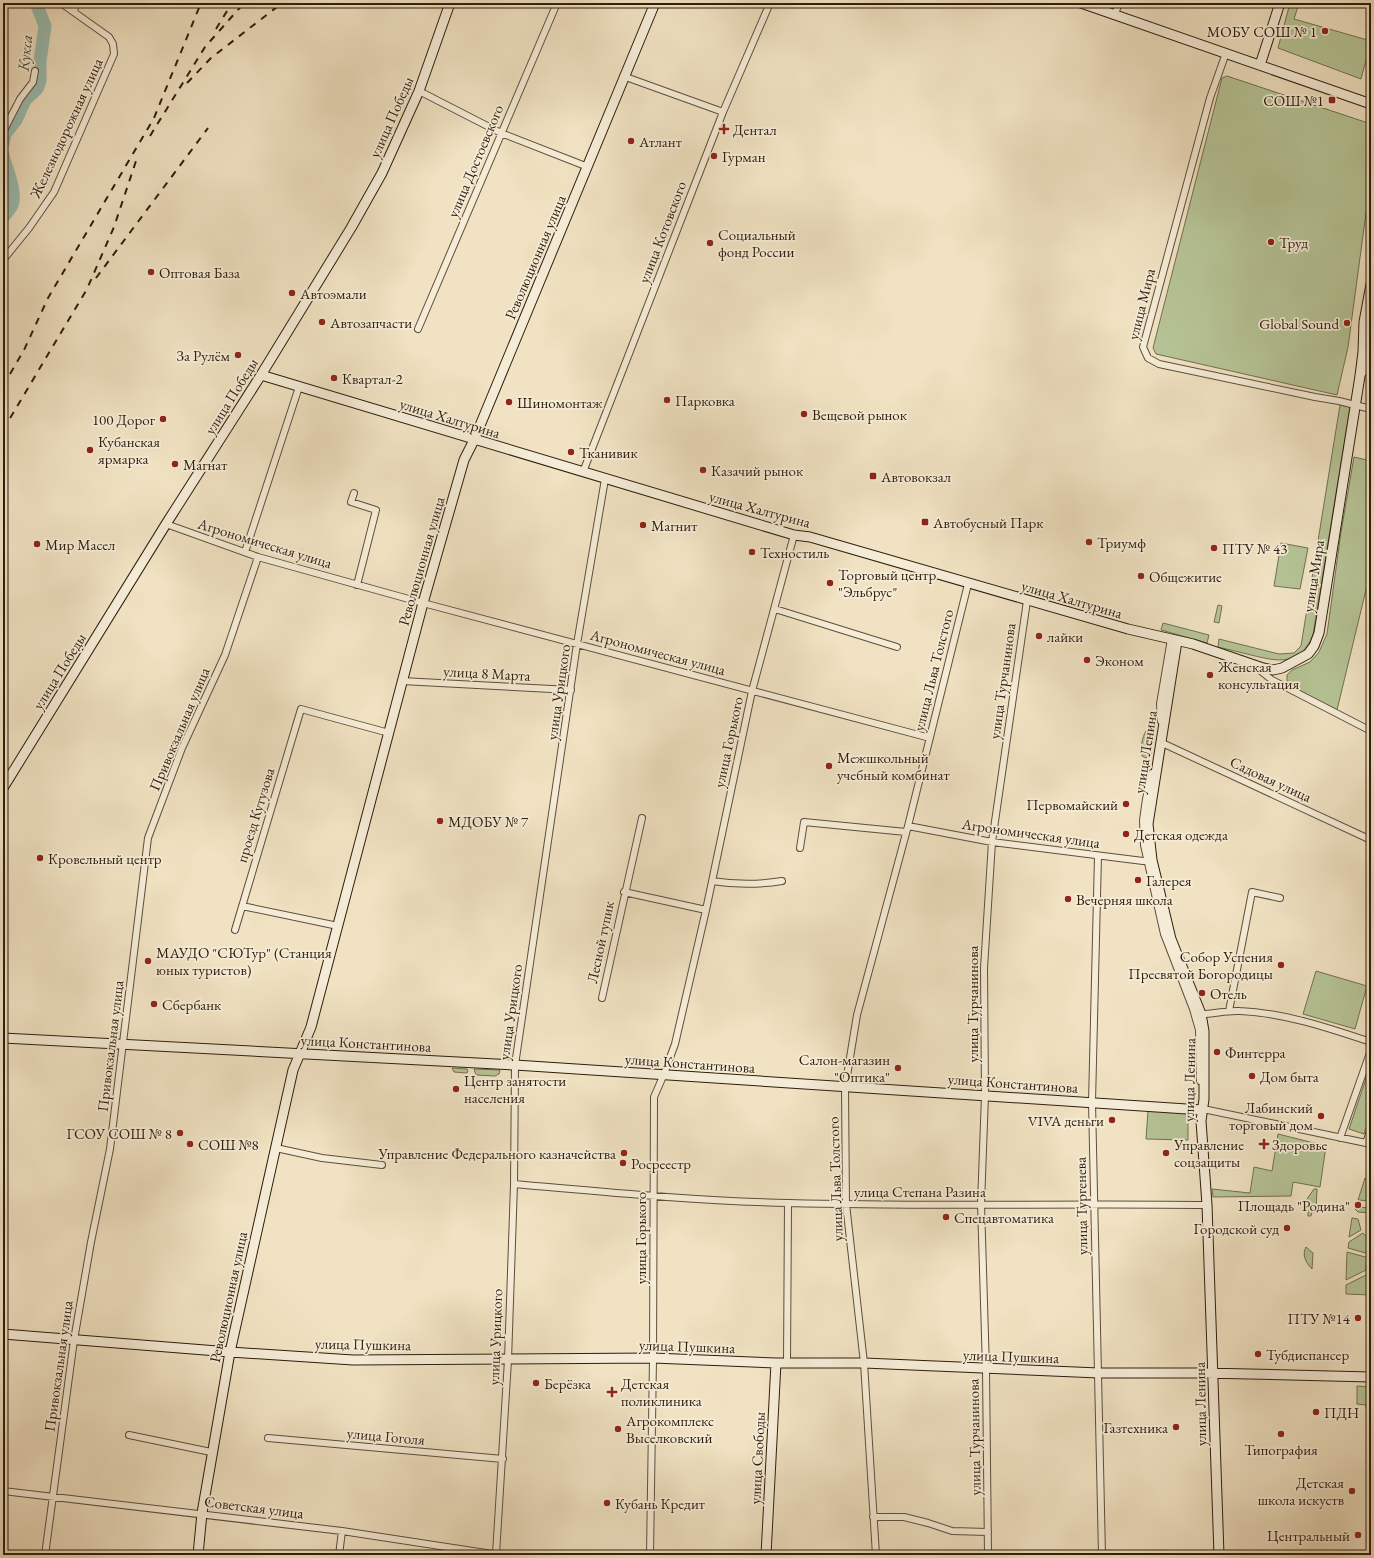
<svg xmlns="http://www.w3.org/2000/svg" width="1374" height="1558" viewBox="0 0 1374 1558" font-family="'EB Garamond',serif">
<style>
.green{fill:#b6c496;stroke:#727051}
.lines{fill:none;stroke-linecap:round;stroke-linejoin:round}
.river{stroke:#9abeb2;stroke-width:13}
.street-casing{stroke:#5f4e3a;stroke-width:8}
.secondary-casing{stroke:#2f1d0c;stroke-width:11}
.street{stroke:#f5ecd7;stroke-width:6}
.secondary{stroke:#f5ecd7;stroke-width:9}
.rail{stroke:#2f1d0c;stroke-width:2;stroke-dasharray:7 7;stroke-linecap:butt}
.poi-dot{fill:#8f2418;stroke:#f5ecd7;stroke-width:1.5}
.labels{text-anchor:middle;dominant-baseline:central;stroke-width:3.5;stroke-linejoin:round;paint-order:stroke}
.poi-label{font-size:15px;fill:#2f1d0c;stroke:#f5ecd7;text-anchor:start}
.street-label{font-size:15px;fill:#2f1d0c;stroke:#f5ecd7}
.water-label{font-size:16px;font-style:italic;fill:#4f4d3e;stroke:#f5ecd7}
</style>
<rect width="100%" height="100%" fill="#f0e2c2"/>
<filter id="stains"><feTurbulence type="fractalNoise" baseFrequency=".005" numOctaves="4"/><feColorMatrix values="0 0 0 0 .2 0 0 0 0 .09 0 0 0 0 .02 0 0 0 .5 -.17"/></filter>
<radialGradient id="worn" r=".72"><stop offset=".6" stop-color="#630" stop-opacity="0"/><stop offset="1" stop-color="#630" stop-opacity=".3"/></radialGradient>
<path class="green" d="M1290 3H1299L1294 19 1371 41 1361 79 1278 48Z
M1227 76 1371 124V176L1348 347 1337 395 1156 354 1153 348 1222 78Z
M1340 405 1350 407 1313 635C1300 666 1279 662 1251 655 1240 652 1229 650 1218 647L1219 639 1279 654 1294 653 1301 646Z
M1354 457 1371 461V569L1337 710 1291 687 1287 681V675L1292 670 1310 662 1319 652 1327 634 1341 532Z
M1281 543 1308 548 1300 589 1274 586Z
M1218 605 1222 606 1219 623 1214 622Z
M1163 623 1209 635 1207 643 1161 630Z
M1146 731H1149L1153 736 1151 754 1146 758 1142 756C1140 749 1142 737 1146 731Z
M1316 971 1367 986 1355 1029 1303 1014Z
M1371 1064V1112L1364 1134 1349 1129Z
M452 1068 467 1069 468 1072 466 1073 454 1072Z
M474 1069 500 1070 499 1074 495 1076 476 1075Z
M1148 1111 1188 1113V1140L1146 1139Z
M1278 1134 1326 1146 1320 1187 1293 1182 1291 1196 1213 1197 1212 1189 1250 1193 1254 1167 1272 1171Z
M1365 1178 1371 1185V1201L1358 1200Z
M1314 1189H1317L1316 1212H1312L1311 1216H1308V1210H1305L1307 1199Z
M1358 1207 1371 1208V1213L1358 1212 1355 1209Z
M1352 1218 1358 1219 1361 1230 1349 1237Z
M1363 1233 1371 1242 1369 1254 1348 1248 1349 1242Z
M1306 1247 1313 1253 1312 1269C1305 1262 1302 1254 1306 1247Z
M1347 1252 1369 1258 1366 1264V1270L1346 1280Z
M1368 1274 1371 1278V1295L1346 1294V1285Z
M1357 1386 1371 1387V1408H1366V1405L1357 1404Z"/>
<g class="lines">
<path class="river" d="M3 144 5 134 16 120 25 100 37 89 40 81V61L45 26 36 3
M3 155C6 168 17 192 12 205 11 209 6 213 3 217"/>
<defs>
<path id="street" d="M74 12 76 3
M1115 14 1119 3
M1226 53 1210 98 1143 347 1148 358 1159 364 1315 397 1339 401 1371 409
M623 76 723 112
M419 91 501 133 588 167
M3 132 20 99 33 82 35 71
M3 260 29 228 54 192 114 54 113 44 109 37 61 3
M418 329 557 3
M583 472 723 112 770 3
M354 493 351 502 376 510 357 585
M166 524 258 557 423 603 930 738
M245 552 299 387
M775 609 897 647
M1257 668 1272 680 1371 731
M402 681 571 690
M1161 721 1160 704 1171 639
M1160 742 1371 840
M1152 773 1146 799 1143 820 1144 845 1164 934 1193 1009 1199 1030 1200 1081
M908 826 992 842 1143 861 1149 860
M800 848 804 822 906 832
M1098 856 1092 1102 1102 1555
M712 881C737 885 757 885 782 881
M624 892 706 910
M242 906 338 926
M235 930 301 709 389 733
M602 998 642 818
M1229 1011 1252 892 1280 898
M1201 1014C1214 1014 1227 1010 1240 1011 1285 1013 1329 1028 1371 1042
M1202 1110H1208L1371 1144
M1340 1138 1371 1050
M1366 1143 1371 1128
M276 1148 322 1158 382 1165
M514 1184C605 1192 697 1201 789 1203 928 1207 1068 1203 1207 1205
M787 1363 788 1203
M129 1435 211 1452
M268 1438 503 1459
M3 1491 342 1531 499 1555
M873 1517H904L928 1523 952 1531 988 1532
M496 1554 508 1360 514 1184 515 1065 577 644 605 479
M45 1555 74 1340 91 1242 110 1149 148 838 182 748 225 655 258 557
M339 1555 342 1531
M650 1555 653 1358 654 1097 664 1074 675 1044 706 910 752 691 794 535
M876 1555 864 1363 846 1204 845 1088 857 1015 908 826 968 584
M988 1555 986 1369 981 1204 985 1095 984 968 992 842 1027 601"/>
<path id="secondary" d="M1081 3 1371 104
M1260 65 1280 3
M261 375 794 535 810 537 1128 629 1193 644 1263 668 1273 670 1282 668 1308 654 1314 646 1319 633 1360 376 1363 352 1364 322 1371 284
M1360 375 1363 370 1371 362
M1177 641 1148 824 1152 860 1171 939 1201 1014 1204 1031V1099L1201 1121 1207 1205 1219 1555
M3 788 166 524 261 375 351 228 382 173 419 91 450 3
M3 1038 515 1065 1202 1110
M3 1334 230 1352 353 1360 653 1358 776 1363H864L1099 1373H1205L1371 1377
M198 1555 202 1513 230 1352 293 1070 311 1027 423 603 464 460 474 440 655 3
M766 1555 776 1363"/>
</defs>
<use href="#street" class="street-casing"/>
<use href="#secondary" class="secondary-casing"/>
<use href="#street" class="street"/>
<use href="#secondary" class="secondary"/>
<path class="rail" d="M216 29 232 3
M187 83 211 58 282 3
M150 136 205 47 244 3
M96 278 208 128
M3 386 24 350 48 298 154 118 201 3
M3 430 87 289 114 227 137 158"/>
</g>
<g class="poi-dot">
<circle cx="1325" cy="31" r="4"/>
<rect x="1328" y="96" width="8" height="8" rx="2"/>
<path d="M722 123h4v4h4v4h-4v4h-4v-4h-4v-4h4z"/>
<circle cx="631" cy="141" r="4"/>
<circle cx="714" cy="156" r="4"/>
<circle cx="1271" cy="242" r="4"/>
<circle cx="710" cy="243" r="4"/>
<circle cx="151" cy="272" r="4"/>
<circle cx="292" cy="293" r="4"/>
<circle cx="322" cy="322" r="4"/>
<circle cx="1347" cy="323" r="4"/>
<circle cx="238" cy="355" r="4"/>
<circle cx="334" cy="378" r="4"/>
<circle cx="667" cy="400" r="4"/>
<circle cx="509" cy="402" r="4"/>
<circle cx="804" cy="414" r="4"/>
<circle cx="163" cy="419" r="4"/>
<circle cx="90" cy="450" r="4"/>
<circle cx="571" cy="452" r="4"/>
<circle cx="175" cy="464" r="4"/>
<circle cx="703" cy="470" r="4"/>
<rect x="869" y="472" width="8" height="8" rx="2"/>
<rect x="921" y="518" width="8" height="8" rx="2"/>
<circle cx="643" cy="525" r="4"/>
<circle cx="1089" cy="542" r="4"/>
<circle cx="37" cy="544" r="4"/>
<circle cx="1214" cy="548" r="4"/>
<circle cx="752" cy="552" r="4"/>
<circle cx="1141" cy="576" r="4"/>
<circle cx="830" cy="583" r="4"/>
<circle cx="1039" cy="636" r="4"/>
<circle cx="1087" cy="660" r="4"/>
<circle cx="1210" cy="675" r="4"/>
<circle cx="829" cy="766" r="4"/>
<circle cx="1126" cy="804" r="4"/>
<circle cx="440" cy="821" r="4"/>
<circle cx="1126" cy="834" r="4"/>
<circle cx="40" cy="858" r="4"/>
<circle cx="1138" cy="880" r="4"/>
<circle cx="1068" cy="899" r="4"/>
<circle cx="148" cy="961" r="4"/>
<circle cx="1281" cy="965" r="4"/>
<circle cx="1202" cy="993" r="4"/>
<circle cx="154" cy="1004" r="4"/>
<circle cx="1217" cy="1052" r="4"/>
<circle cx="898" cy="1068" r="4"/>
<circle cx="1252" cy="1076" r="4"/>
<circle cx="456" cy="1089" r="4"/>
<circle cx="1321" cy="1116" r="4"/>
<circle cx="1112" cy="1120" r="4"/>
<circle cx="180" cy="1133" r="4"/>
<circle cx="190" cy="1144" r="4"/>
<path d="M1262 1138h4v4h4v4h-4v4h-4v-4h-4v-4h4z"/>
<circle cx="624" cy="1153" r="4"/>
<circle cx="1166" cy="1153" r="4"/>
<circle cx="623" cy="1163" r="4"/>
<circle cx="1358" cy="1205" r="4"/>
<circle cx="946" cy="1217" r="4"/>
<circle cx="1287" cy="1228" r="4"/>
<circle cx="1358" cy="1318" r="4"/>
<circle cx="1258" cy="1354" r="4"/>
<circle cx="536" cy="1383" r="4"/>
<path d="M610 1386h4v4h4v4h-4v4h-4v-4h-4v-4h4z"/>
<circle cx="1316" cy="1412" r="4"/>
<circle cx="1176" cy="1427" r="4"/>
<circle cx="618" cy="1429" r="4"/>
<circle cx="1281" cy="1434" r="4"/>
<circle cx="1352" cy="1491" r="4"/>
<circle cx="607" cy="1503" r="4"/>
<circle cx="1358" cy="1535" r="4"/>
</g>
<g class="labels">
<g class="poi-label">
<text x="1317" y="31" text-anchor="end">МОБУ СОШ № 1</text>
<text x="1324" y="100" text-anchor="end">СОШ №1</text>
<text x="733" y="129">Дентал</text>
<text x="639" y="141">Атлант</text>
<text x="722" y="156">Гурман</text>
<text x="718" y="234">Социальный<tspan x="718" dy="17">фонд России</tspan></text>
<text x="1279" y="242">Труд</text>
<text x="159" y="272">Оптовая База</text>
<text x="300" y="293">Автоэмали</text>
<text x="330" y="322">Автозапчасти</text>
<text x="1339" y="323" text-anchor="end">Global Sound</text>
<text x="230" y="355" text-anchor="end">За Рулём</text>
<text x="342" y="378">Квартал-2</text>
<text x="675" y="400">Парковка</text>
<text x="517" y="402">Шиномонтаж</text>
<text x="812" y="414">Вещевой рынок</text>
<text x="155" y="419" text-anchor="end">100 Дорог</text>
<text x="98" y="441">Кубанская<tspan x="98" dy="17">ярмарка</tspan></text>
<text x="579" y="452">Тканивик</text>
<text x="183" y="464">Магнат</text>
<text x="711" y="470">Казачий рынок</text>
<text x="881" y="476">Автовокзал</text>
<text x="933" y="522">Автобусный Парк</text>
<text x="651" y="525">Магнит</text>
<text x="1097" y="542">Триумф</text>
<text x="45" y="544">Мир Масел</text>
<text x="1222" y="548">ПТУ № 43</text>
<text x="760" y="552">Техностиль</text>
<text x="838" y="574">Торговый центр<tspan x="838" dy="17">"Эльбрус"</tspan></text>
<text x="1149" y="576">Общежитие</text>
<text x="1047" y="636">лайки</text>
<text x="1095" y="660">Эконом</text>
<text x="1218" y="666">Женская<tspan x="1218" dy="17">консультация</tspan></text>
<text x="837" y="757">Межшкольный<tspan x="837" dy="17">учебный комбинат</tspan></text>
<text x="1118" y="804" text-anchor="end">Первомайский</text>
<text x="448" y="821">МДОБУ № 7</text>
<text x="1134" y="834">Детская одежда</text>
<text x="48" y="858">Кровельный центр</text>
<text x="1146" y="880">Галерея</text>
<text x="1076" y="899">Вечерняя школа</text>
<text x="156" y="952">МАУДО "СЮТур" (Станция<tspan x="156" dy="17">юных туристов)</tspan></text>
<text x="1273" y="956" text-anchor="end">Собор Успения<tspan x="1273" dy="17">Пресвятой Богородицы</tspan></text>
<text x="1210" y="993">Отель</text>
<text x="162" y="1004">Сбербанк</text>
<text x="1225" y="1052">Финтерра</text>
<text x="890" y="1059" text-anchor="end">Салон-магазин<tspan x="890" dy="17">"Оптика"</tspan></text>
<text x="1260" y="1076">Дом быта</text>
<text x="464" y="1080">Центр занятости<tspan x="464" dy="17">населения</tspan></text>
<text x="1313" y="1107" text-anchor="end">Лабинский<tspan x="1313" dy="17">торговый дом</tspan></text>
<text x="1104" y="1120" text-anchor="end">VIVA деньги</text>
<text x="172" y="1133" text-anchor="end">ГСОУ СОШ № 8</text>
<text x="198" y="1144">СОШ №8</text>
<text x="1174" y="1144">Управление<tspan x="1174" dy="17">соцзащиты</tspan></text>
<text x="1272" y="1144">Здоровье</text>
<text x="616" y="1153" text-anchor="end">Управление Федерального казначейства</text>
<text x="631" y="1163">Росреестр</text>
<text x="1350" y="1205" text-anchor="end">Площадь "Родина"</text>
<text x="954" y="1217">Спецавтоматика</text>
<text x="1279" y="1228" text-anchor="end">Городской суд</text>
<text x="1350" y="1318" text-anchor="end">ПТУ №14</text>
<text x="1266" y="1354">Тубдиспансер</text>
<text x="544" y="1383">Берёзка</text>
<text x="621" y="1383">Детская<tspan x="621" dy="17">поликлиника</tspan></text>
<text x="1324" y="1412">ПДН</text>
<text x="626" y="1420">Агрокомплекс<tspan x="626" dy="17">Выселковский</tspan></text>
<text x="1168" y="1427" text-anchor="end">Газтехника</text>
<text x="1281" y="1449" text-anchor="middle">Типография</text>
<text x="1344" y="1482" text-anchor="end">Детская<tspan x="1344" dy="17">школа искуств</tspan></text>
<text x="615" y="1503">Кубань Кредит</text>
<text x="1350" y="1535" text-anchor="end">Центральный</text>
</g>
<g class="street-label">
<text transform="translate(391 117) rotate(-66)">улица Победы</text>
<text transform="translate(66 128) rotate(-65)">Железнодорожная улица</text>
<text transform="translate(475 161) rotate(-67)">улица Достоевского</text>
<text transform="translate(662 232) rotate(-69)">улица Котовского</text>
<text transform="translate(535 257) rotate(-67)">Революционная улица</text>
<text transform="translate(1141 304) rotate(-76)">улица Мира</text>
<text transform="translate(231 396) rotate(-58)">улица Победы</text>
<text transform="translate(450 418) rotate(17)">улица Халтурина</text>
<text transform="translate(760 509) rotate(15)">улица Халтурина</text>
<text transform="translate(265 543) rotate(17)">Агрономическая улица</text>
<text transform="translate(421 561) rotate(-74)">Революционная улица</text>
<text transform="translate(1313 576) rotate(-81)">улица Мира</text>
<text transform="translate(1072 599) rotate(16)">улица Халтурина</text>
<text transform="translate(658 652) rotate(15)">Агрономическая улица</text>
<text transform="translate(933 670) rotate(-76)">улица Льва Толстого</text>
<text transform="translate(59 671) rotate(-58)">улица Победы</text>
<text transform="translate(487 673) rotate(3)">улица 8 Марта</text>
<text transform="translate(1002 681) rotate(-82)">улица Турчанинова</text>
<text transform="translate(558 692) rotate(-82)">улица Урицкого</text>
<text transform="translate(179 729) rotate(-67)">Привокзальная улица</text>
<text transform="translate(728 742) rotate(-78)">улица Горького</text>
<text transform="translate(1145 752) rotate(-81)">улица Ленина</text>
<text transform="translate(1271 779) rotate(25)">Садовая улица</text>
<text transform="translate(255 815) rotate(-73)">проезд Кутузова</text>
<text transform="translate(1031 833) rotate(8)">Агрономическая улица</text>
<text transform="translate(600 942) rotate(-78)">Лесной тупик</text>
<text transform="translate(972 1004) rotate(-90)">улица Турчанинова</text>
<text transform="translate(510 1012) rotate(-82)">улица Урицкого</text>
<text transform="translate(366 1043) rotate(3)">улица Константинова</text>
<text transform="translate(110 1046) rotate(-83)">Привокзальная улица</text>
<text transform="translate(690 1063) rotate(4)">улица Константинова</text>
<text transform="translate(1189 1080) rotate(-89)">улица Ленина</text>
<text transform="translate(1013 1083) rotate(4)">улица Константинова</text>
<text transform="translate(835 1179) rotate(-92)">улица Льва Толстого</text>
<text x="920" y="1191">улица Степана Разина</text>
<text transform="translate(1081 1206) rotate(-91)">улица Тургенева</text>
<text transform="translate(640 1238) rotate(-90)">улица Горького</text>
<text transform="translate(228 1297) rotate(-78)">Революционная улица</text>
<text transform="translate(495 1337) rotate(-88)">улица Урицкого</text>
<text transform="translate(363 1344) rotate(1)">улица Пушкина</text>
<text transform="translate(687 1346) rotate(2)">улица Пушкина</text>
<text transform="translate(1011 1356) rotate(2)">улица Пушкина</text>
<text transform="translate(58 1366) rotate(-82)">Привокзальная улица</text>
<text transform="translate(1200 1404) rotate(-91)">улица Ленина</text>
<text transform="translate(386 1436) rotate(5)">улица Гоголя</text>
<text transform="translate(974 1437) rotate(-91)">улица Турчанинова</text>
<text transform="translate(757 1458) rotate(-87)">улица Свободы</text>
<text transform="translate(254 1507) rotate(7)">Советская улица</text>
</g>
<g class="water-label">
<text transform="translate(25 53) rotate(-84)">Кукса</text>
</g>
</g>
<rect width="1374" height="1558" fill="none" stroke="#f0e2c2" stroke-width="16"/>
<rect x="4" y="4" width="1366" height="1550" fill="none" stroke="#2f1d0c" stroke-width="2"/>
<rect x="8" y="8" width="1358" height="1542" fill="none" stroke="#2f1d0c"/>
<rect width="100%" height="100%" filter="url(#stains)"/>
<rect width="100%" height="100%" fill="url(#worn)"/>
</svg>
